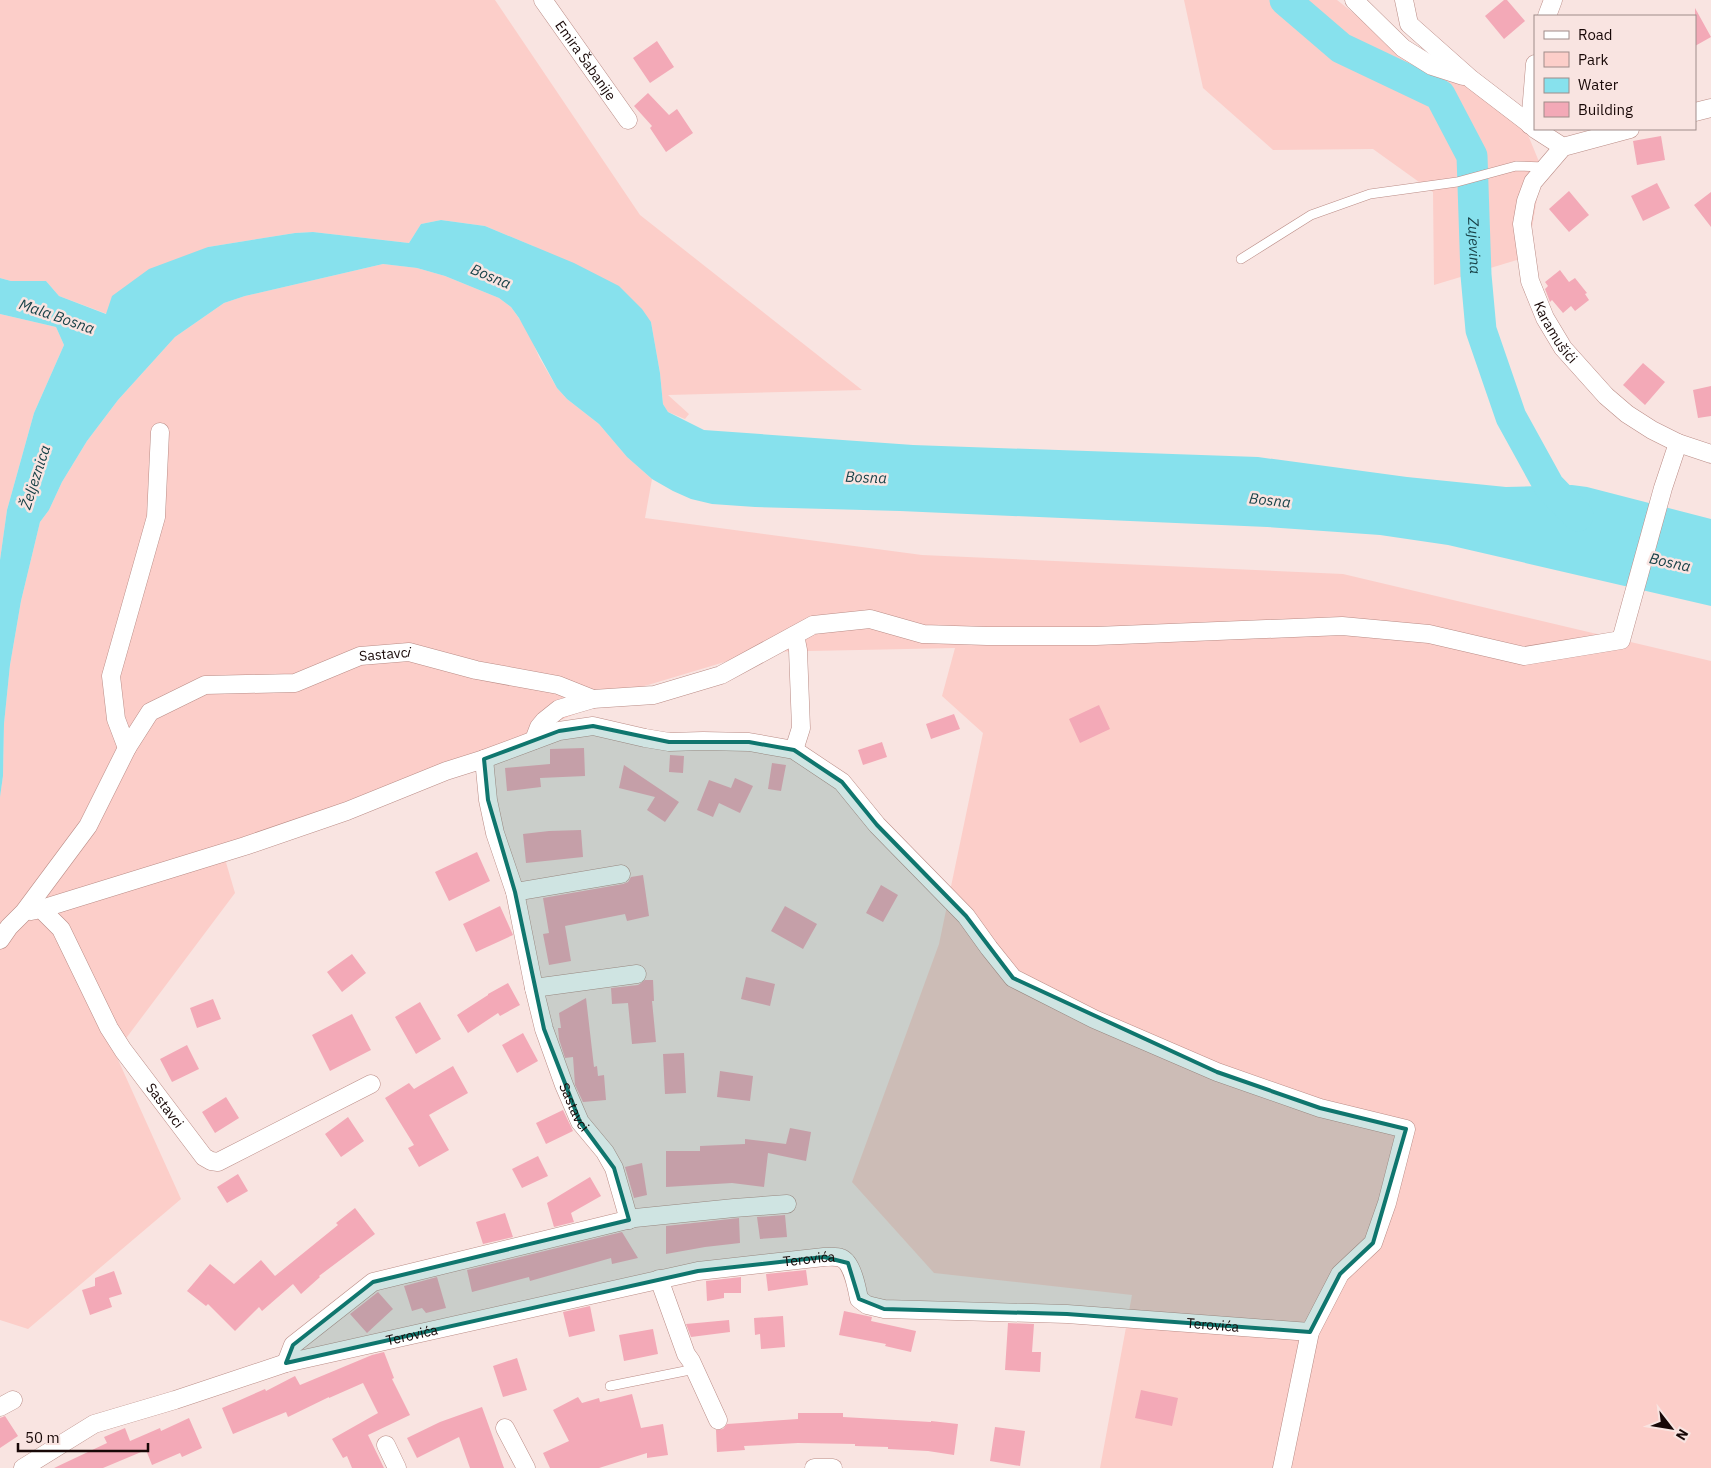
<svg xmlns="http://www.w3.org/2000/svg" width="1711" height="1468" viewBox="0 0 1711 1468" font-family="'IBM Plex Sans',sans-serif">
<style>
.green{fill:#fccec9}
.water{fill:#87e1ed}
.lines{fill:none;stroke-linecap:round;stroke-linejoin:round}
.river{stroke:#87e1ed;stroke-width:31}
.building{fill:#f3a9b7}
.service-casing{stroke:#ba8c86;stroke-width:10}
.minor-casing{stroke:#ba8c86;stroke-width:19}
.service{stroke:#fff;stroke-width:9}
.minor{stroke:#fff;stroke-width:18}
.marked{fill:#0f766e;fill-opacity:0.2;stroke:#0f766e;stroke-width:4;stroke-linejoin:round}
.labels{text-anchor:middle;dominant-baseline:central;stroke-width:5;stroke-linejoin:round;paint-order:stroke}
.street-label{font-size:14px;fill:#180807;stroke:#f9e4e1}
.water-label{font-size:15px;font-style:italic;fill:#194349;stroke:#f9e4e1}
</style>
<rect width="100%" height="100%" fill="#f9e4e1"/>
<path class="green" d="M0 0H495L640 215 862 390 668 395 689 414 685 419 668 412 663 404 660 373 651 322 533 246 485 226 441 220 421 224 409 243 313 232 295 233 208 247 107 314 59 296 46 281H11L0 278Z
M1184 0H1337L1398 48 1519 113 1542 169 1527 257 1434 285 1433 192 1373 149 1273 150 1203 88Z
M383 264 417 268 445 276 499 298 511 307 528 331 539 357 557 388 567 399 599 424 627 457 652 479 645 518 922 555 1343 574 1711 661V1468H1100L1132 1295 934 1273 852 1182 939 944 983 733 942 696 955 648 758 652 638 688 225 859 235 893 115 1053 181 1199 28 1329 0 1320V797L3 776 4 724 10 665 21 601 40 522 49 510 62 482 87 441 118 400 175 337 224 303 245 296Z
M0 314 56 327 64 345 34 413 7 510 0 560Z"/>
<path class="water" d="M441 220 485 226 574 263 619 286 642 309 651 322 660 373 663 404 668 412 704 430 913 445 1258 457 1407 477 1506 487 1572 485 1587 487 1711 519V606L1448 545 1380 535 1267 527 900 511 755 507 712 504 691 499 673 491 652 479 627 457 599 424 567 399 557 388 519 318 511 307 499 298 445 276 417 268 383 264 245 296 224 303 175 337 118 400 87 441 62 482 49 510 40 522 21 601 10 665 4 724 3 776 0 797V560L7 510 34 413 64 345 56 327 0 314V278L11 281H46L59 296 106 314 112 296 149 269 208 247 295 233 313 232 409 243 421 224Z"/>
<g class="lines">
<path class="river" id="s1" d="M1285 0 1341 48 1440 95 1472 156 1476 275 1481 330 1511 417 1549 486 1578 516"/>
</g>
<path class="building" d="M1504 0H1507L1525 21 1504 39 1485 16Z
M1695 8 1711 37 1695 46Z
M657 41 674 67 650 83 633 58Z
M648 93 669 115 677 109 693 133 666 152 650 128 652 126 634 106Z
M1661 136 1665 160 1637 165 1633 141Z
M1657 183 1670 208 1643 221 1631 196Z
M1569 191 1589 215 1569 232 1549 209Z
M1711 192V227L1694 205Z
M1560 270 1569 282 1575 278 1587 293 1585 294 1589 300 1575 311 1571 306 1563 313 1552 300 1550 302 1545 289 1548 286 1545 282Z
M1643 363 1665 382 1645 405 1623 385Z
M1711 386V416L1698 418 1693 390Z
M1099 705 1110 729 1080 743 1069 719Z
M954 714 960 729 931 739 926 724Z
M882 742 887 757 863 765 858 750Z
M584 748 585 776 540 778 541 787 507 791 505 768 550 764V749Z
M670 755 684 756 683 773 669 772Z
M772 763 786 765 781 791 768 789Z
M624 765 679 802 665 822 647 810 655 797 619 788Z
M735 778 753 786 740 813 719 803 713 817 697 810 709 780 731 788Z
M581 830 583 857 526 863 523 834 549 831Z
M477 852 490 881 449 901 435 872Z
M643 875 649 916 627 921 625 914 565 926 571 961 549 965 543 934 549 933 543 898 623 884 628 882 631 877Z
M881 885 898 895 883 922 866 913Z
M500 906 513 935 476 952 463 924Z
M785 906 817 924 803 949 771 931Z
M352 954 366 973 342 992 327 972Z
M746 977 775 984 770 1006 741 999Z
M645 980H653L654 1001H652L656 1042 632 1044 628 1003 612 1004 611 988 638 985Z
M508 983 520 1005 500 1016 498 1013 468 1033 457 1015 488 995V994Z
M586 998 594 1067 597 1066 598 1076 604 1075 606 1100 583 1102 575 1085 573 1057 565 1058 559 1039 558 1028H561L559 1013Z
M213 999 221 1019 197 1028 190 1008Z
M420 1002 441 1039 416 1054 395 1017Z
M352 1014 371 1050 330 1071 312 1035Z
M523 1033 538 1061 517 1073 502 1045Z
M187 1045 199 1069 172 1082 160 1059Z
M684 1053 686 1093 665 1094 663 1054Z
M453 1066 468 1093 429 1115 449 1150 419 1167 408 1148 414 1145 385 1098 409 1083 414 1089Z
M720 1071 753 1076 750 1101 717 1097Z
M226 1097 239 1118 215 1133 202 1112Z
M563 1110 573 1131 546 1144 536 1123Z
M348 1117 364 1141 341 1157 325 1134Z
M790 1128 811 1132 806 1161 768 1153 764 1187 732 1183 666 1187V1151H700V1146L745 1144V1139L786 1144Z
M538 1156 548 1176 522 1188 512 1169Z
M642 1163 647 1195 634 1198 625 1167Z
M238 1174 248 1191 227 1203 217 1187Z
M590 1177 601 1196 571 1213 574 1222 554 1227 547 1203Z
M355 1208 375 1234 319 1276 320 1277 301 1294 293 1284 262 1311 259 1307 235 1331 208 1304 206 1306 187 1291 210 1264 234 1284 261 1260 275 1276 338 1225 336 1223Z
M505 1213 513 1237 483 1244 476 1222Z
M785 1215 787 1237 760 1239 757 1217Z
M739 1218 740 1243 705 1247 666 1254V1226Z
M622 1232 638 1258 612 1264 611 1258 530 1281 529 1277 472 1292 467 1270Z
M806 1270 808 1285 768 1291 766 1274Z
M114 1271 122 1294 109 1298 112 1307 90 1315 82 1290 95 1286V1278Z
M437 1277 446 1308 426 1313 422 1308 412 1311 404 1286Z
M741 1277V1293H724V1298L707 1301 706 1281Z
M378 1292 393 1309 367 1333 350 1314Z
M590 1306 595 1331 569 1337 563 1312Z
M844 1311 872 1317 871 1321 916 1331 911 1352 885 1346 886 1344 839 1335Z
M783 1316 785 1347 761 1349 760 1334 755 1335 754 1318Z
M729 1320 730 1332 691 1337 686 1324Z
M1008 1323 1034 1324 1032 1352H1041L1040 1372 1005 1370Z
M653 1329 658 1354 624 1361 619 1335Z
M384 1352 394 1378 392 1379 410 1415 368 1435 384 1468H352L347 1456 343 1458 332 1439 378 1413 363 1383 329 1398V1397L288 1417 286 1412 233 1434 222 1408 265 1389 266 1391 295 1376 300 1385 372 1355Z
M517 1358 527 1390 503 1397 493 1366Z
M1141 1390 1178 1398 1172 1426 1135 1418Z
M632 1394 641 1428 663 1424 668 1455 647 1458V1453L599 1468H550L543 1453 569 1441 553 1410 578 1397 582 1403 599 1398 600 1402Z
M482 1407 504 1468H470L459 1437 417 1458 407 1438 440 1422Z
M798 1413H843V1417L931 1422V1421L958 1424 954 1455 928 1451 888 1449V1447L855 1446V1444L798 1443 744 1446 745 1450 717 1452 716 1430 723 1429 727 1424 798 1419Z
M5 1416 18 1436 0 1448V1418Z
M189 1418 202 1448 182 1457 180 1453 152 1465 146 1450 103 1468H54L107 1443 104 1437 125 1428 130 1441 160 1428 161 1431Z
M995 1427 1025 1431 1020 1466 990 1461Z"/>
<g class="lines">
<defs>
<path id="service" d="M1241 259 1311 215 1370 194 1457 182 1516 166 1545 167
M610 1386 695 1369"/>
<g id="minor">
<path id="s2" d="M543 0 628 120"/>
<path d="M1354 0 1403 48 1432 66 1463 76"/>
<path d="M1404 0 1409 24 1471 79 1535 128"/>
<path d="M1547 16 1553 0"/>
<path d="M1695 112 1711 108"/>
<path d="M1530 125 1535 64"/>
<path d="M1535 129 1563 147"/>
<path id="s3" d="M1630 129 1563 147 1533 182 1526 201 1522 224 1530 281 1545 318 1563 348 1606 396 1627 414 1652 430 1678 443 1711 454"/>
<path d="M534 740 539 727 544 721 559 709 593 699 654 695 721 675 813 625 870 619 923 634 987 636H1096L1342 626 1429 634 1524 656 1621 640 1663 488 1678 443"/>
<path d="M127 748 116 719 111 676 156 517 160 432"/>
<path d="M794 750 801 728 798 650 795 635"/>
<path id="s4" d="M484 759 488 800 495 833 515 892 534 988 544 1029 564 1085 580 1122 605 1152 614 1168 629 1220"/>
<path d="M515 892 621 874"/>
<path d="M41 909 245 846 347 811 446 771 484 759 559 731 593 726 645 738 669 742 703 741 749 742 794 750 842 782 877 825 966 916 989 948 1013 978 1094 1019 1217 1072 1320 1108 1406 1129 1387 1203 1373 1243 1340 1274 1310 1332 1282 1468"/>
<path id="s5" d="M31 911 41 909 61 929 109 1028 123 1050 204 1157 211 1161 218 1162 371 1084"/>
<path id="s6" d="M0 940 9 927 24 912 88 826 127 748 150 712 205 685 295 683 360 656 409 652 476 670 558 685 593 699"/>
<path d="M534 988 637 974"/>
<path d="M659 1279 686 1354 691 1361 718 1420"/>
<path d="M286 1363 293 1345 373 1282 635 1218 734 1208 787 1204"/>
<path d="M0 1407 13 1400"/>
<path d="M505 1428 526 1468"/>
<path d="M386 1445 397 1468"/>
<path id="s7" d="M23 1468 94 1424 175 1400 286 1363 698 1271 824 1257C829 1257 836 1256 841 1258 852 1262 857 1288 859 1299L867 1305 884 1309 1067 1314 1310 1332"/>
<path d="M814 1468H833"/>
</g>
</defs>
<use href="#service" class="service-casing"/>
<use href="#minor" class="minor-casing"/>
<use href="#service" class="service"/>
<use href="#minor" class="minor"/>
</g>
<path class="marked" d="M593 726 669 742H749L794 750 842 782 877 825 966 916 1013 978 1217 1072 1320 1108 1406 1129 1373 1243 1340 1274 1310 1332 1067 1314 884 1309 859 1299 848 1263 824 1257 698 1271 286 1363 293 1345 373 1282 629 1220 614 1168 580 1122 544 1029 515 892 488 800 484 759 559 731Z"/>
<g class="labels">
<g class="street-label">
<text stroke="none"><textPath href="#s2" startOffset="74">Emira Šabanije</textPath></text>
<text stroke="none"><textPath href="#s3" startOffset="274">Karamušići</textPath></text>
<text stroke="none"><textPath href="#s6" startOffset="521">Sastavci</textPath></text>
<text stroke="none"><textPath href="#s5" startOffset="244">Sastavci</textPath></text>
<text stroke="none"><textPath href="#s4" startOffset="361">Sastavci</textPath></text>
<text stroke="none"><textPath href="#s7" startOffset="819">Terovića</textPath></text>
<text stroke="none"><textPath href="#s7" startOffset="1254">Terovića</textPath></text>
<text stroke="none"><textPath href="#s7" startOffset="414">Terovića</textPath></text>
</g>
<g class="water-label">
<text stroke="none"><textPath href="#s1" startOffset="342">Zujevina</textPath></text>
<text transform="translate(491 276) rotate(23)">Bosna</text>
<text transform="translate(57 316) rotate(19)">Mala Bosna</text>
<text transform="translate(35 477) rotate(-72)">Željeznica</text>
<text transform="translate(866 477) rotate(2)">Bosna</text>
<text transform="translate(1270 500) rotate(6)">Bosna</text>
<text transform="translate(1670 562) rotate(12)">Bosna</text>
</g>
</g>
<rect x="1534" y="15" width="162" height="115" fill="#f9e4e1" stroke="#9f8c8a"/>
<rect x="1544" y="31" width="25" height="8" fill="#ffffff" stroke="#9f8c8a"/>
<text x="1578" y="40" font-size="15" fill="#180807">Road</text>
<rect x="1544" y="52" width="25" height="15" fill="#fccec9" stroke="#9f8c8a"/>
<text x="1578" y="65" font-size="15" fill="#180807">Park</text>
<rect x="1544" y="78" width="25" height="15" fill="#87e1ed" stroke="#9f8c8a"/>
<text x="1578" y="90" font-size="15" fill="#180807">Water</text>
<rect x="1544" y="102" width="25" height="15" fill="#f3a9b7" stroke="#9f8c8a"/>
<text x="1578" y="115" font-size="15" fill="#180807">Building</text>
<g transform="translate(1671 1428) rotate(121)" stroke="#f9e4e1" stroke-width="4" paint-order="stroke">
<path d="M0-4L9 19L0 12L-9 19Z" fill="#180807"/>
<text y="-8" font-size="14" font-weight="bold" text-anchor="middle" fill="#180807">N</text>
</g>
<path d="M18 1443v8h130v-8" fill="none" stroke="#180807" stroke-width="2.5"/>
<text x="25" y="1443" font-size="15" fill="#180807" stroke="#f9e4e1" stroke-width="4" paint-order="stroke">50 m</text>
</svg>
